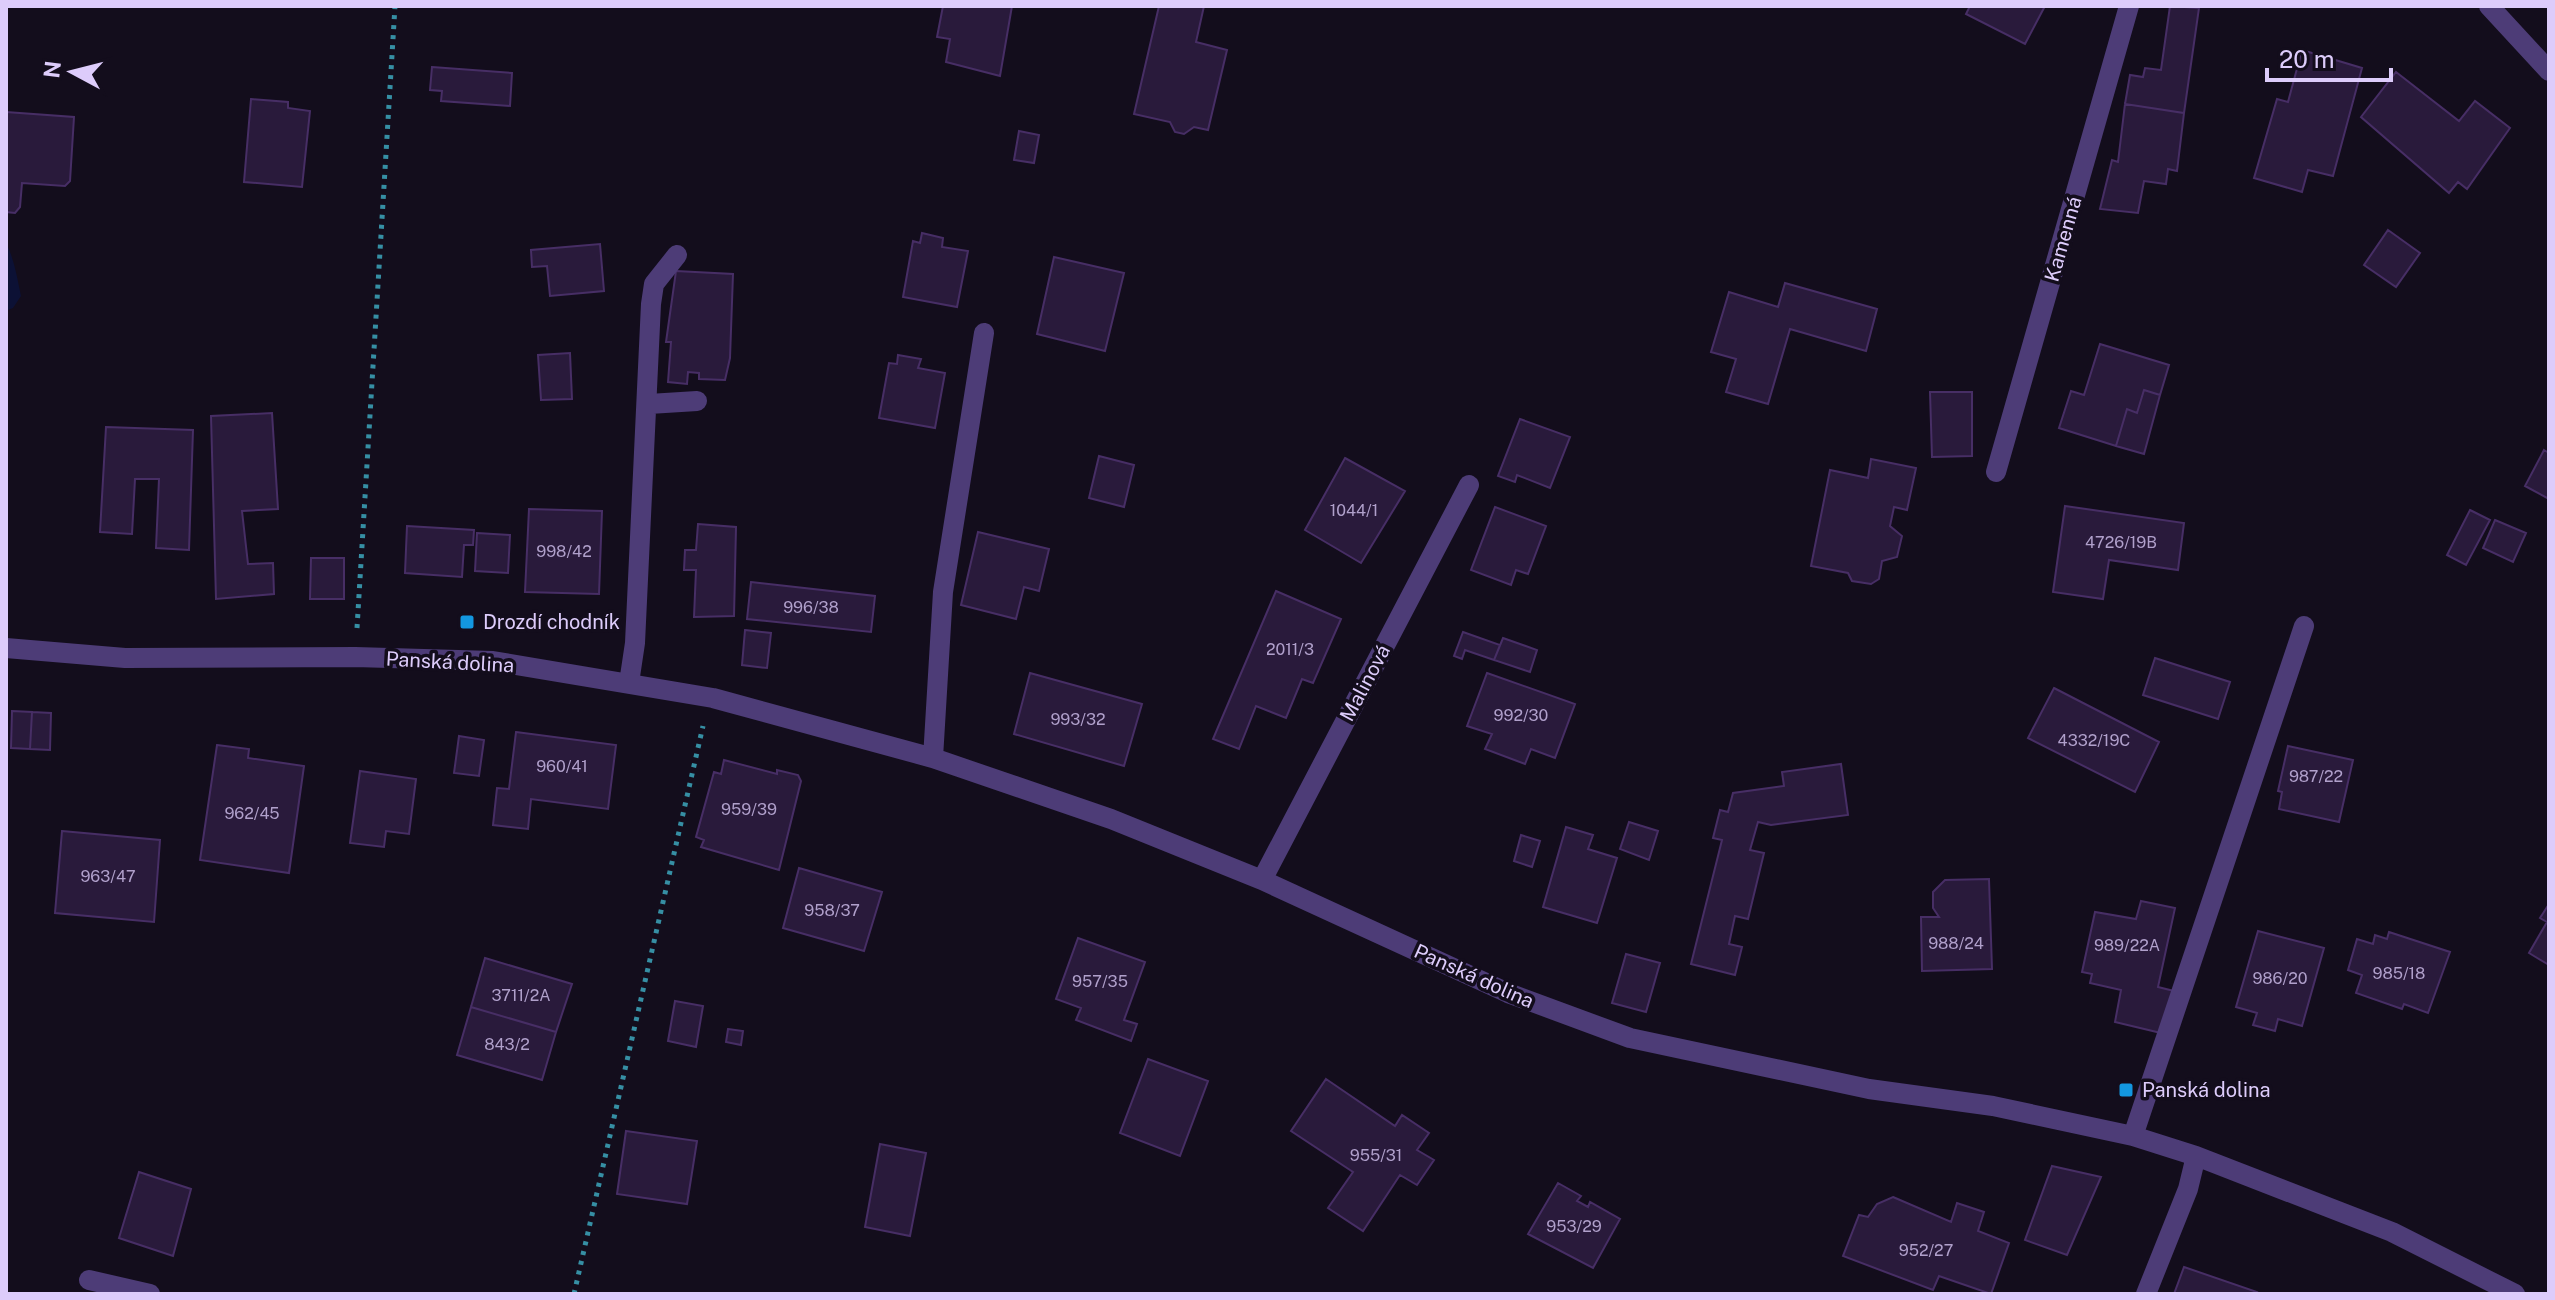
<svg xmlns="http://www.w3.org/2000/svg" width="2555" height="1300" viewBox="0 0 2555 1300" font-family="'Public Sans',sans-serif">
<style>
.water{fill:#0c1135}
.building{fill:#291a3b;stroke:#472e65;stroke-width:2}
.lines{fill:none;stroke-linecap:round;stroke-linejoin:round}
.path{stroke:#368fa4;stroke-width:5;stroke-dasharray:4 6;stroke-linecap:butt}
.minor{stroke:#4d3c77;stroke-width:20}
.poi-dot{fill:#1397e0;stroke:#130d1c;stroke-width:3}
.labels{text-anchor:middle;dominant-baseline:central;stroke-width:7;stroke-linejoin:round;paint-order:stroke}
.number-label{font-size:16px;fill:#b0a0cb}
.street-label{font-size:20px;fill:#ddccfb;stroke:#130d1c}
.poi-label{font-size:20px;fill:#ddccfb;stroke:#130d1c;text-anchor:start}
</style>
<rect width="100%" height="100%" fill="#130d1c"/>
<path class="water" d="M6 243C14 258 17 277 21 296L13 308 8 310Z"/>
<path class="building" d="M943 6H1012L1000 76 946 62 950 39 937 37Z
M1159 6H1204L1196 42 1227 50 1208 130 1194 127 1184 134 1175 132 1170 122 1134 114Z
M1970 6H2045L2025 44 1966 14Z
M2170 6 2199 8 2184 113 2125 104 2130 75 2143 77 2145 68 2161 70Z
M2302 50 2362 68 2333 176 2308 170 2302 192 2254 178 2277 99 2288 102Z
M432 67 512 73 510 106 441 101 442 91 430 90Z
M2396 72 2459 121 2475 101 2510 128 2467 189 2458 182 2449 193 2361 117Z
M251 99 288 102V108L310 111 302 187 244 182Z
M2125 104 2184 113 2177 171 2168 169 2166 184 2144 181 2138 213 2100 209 2112 160 2118 162Z
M6 112 74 117 70 181 65 186 22 183 20 207 15 213 6 212Z
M1019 131 1039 135 1034 163 1014 160Z
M2388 230 2420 253 2396 287 2364 265Z
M922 233 943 238 942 247 968 251 957 307 903 297 913 241 920 243Z
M600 244 604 291 550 296 547 266 532 267 531 250Z
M1054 257 1124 273 1105 351 1037 334Z
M676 271 733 274 730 358 725 380 699 379V373L688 372 687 384 668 382 671 342H666Z
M1785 283 1877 309 1866 351 1790 329 1768 404 1726 392 1736 359 1711 352 1729 292 1778 307Z
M2100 344 2169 365 2160 395 2144 390 2137 413 2127 409 2116 446 2059 428 2071 391 2084 395Z
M570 353 572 399 541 400 538 355Z
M898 355 921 359 918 368 945 373 935 428 879 418 889 363 897 364Z
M2144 390 2160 395 2144 454 2116 446 2127 409 2137 413Z
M1930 392H1972V456L1932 457Z
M272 413 278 509 242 511 248 564 273 563 274 594 216 599 211 416Z
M1520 419 1570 437 1550 488 1517 475 1515 482 1498 476Z
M106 427 193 430 189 550 156 548 159 479H135L132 534 100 532Z
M2544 450 2549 453V499L2525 486Z
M1099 456 1134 465 1124 507 1089 498Z
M1345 458 1405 491 1361 563 1305 530Z
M1871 459 1916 468 1907 510 1894 507 1890 526 1902 536 1897 557 1882 561 1879 579 1871 584 1852 581 1848 573 1811 566 1830 470 1868 478Z
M2065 506 2184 523 2178 570 2109 560 2103 599 2053 592Z
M1495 507 1546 526 1528 574 1516 570 1511 585 1471 570Z
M529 509 602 511 599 594 525 592Z
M2470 510 2490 520 2466 565 2447 555Z
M2495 520 2526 533 2513 562 2483 548Z
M698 524 736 527 734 616 694 617 696 570H684L685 550H696Z
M407 526 474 530 473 545H464L462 577 405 573Z
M978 532 1049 549 1039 591 1024 587 1016 619 961 605Z
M477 533 510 535 508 573 475 571Z
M311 558H344V599H310Z
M751 582 875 596 871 632 747 619Z
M1276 591 1341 619 1313 683 1302 679 1286 718 1256 706 1239 749 1213 739Z
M745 630 771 633 767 668 742 665Z
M1463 632 1500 645 1494 660 1465 650 1462 659 1454 656Z
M1503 638 1537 650 1530 672 1494 660Z
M2155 658 2230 682 2218 719 2143 695Z
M1030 673 1142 704 1124 766 1014 734Z
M1487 673 1575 704 1555 758 1531 749 1525 764 1485 749 1492 734 1467 726Z
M2054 688 2159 742 2135 792 2028 738Z
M12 711 32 712 30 749 11 748Z
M32 712 51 713 50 750 30 749Z
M516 732 616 745 608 809 531 799 528 829 493 825 497 788 509 789Z
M459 736 484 740 479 776 454 773Z
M217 745 249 749 248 758 304 766 289 873 200 860Z
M2288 746 2353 760 2339 822 2279 809 2282 792 2278 791Z
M724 760 777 774V770L798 775 801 781 779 870 701 847 704 840 696 837 714 772 721 774Z
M1841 764 1848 815 1771 825 1758 822 1750 850 1764 853 1748 919 1735 916 1729 944 1742 947 1735 975 1691 964 1722 840 1713 838 1720 810 1728 812 1733 793 1784 786 1782 772Z
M360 771 416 779 409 834 386 831 384 847 350 843Z
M1629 822 1658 831 1649 860 1620 849Z
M1566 827 1593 835 1588 849 1617 858 1597 923 1543 907Z
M62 831 160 840 154 922 55 913Z
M1521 835 1540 841 1532 867 1514 861Z
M799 868 882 892 864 951 783 928Z
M1989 879 1992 969 1922 971 1921 917H1939L1933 908V892L1945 880Z
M2141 901 2175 908 2158 987 2174 991 2161 1033 2115 1022 2121 990 2090 983 2092 974 2082 972 2095 912 2136 919Z
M2549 904V965L2529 953 2547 922 2540 918Z
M2258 931 2324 948 2302 1026 2278 1019 2275 1031 2253 1025 2257 1013 2236 1007Z
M2389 932 2450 952 2428 1013 2404 1004 2402 1009 2356 993 2362 975 2348 970 2357 939 2373 944 2375 935 2387 939Z
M1078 938 1145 962 1124 1020 1137 1024 1131 1041 1076 1020 1081 1008 1056 999Z
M1626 954 1660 963 1646 1012 1612 1003Z
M485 958 572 984 556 1032 471 1007Z
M675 1001 703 1006 696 1047 668 1041Z
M471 1007 556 1032 542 1080 457 1055Z
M728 1029 743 1031 741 1045 726 1042Z
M1148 1059 1208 1081 1180 1156 1120 1133Z
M1326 1079 1395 1126 1402 1115 1429 1133 1417 1150 1434 1160 1417 1185 1400 1175 1363 1231 1328 1208 1353 1172 1291 1131Z
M626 1131 697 1141 687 1204 617 1194Z
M880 1144 926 1153 910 1236 865 1227Z
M2052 1166 2101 1177 2067 1255 2025 1240Z
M139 1172 191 1189 173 1256 119 1238Z
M1558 1183 1581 1196 1577 1201 1588 1207 1590 1202 1620 1219 1593 1268 1528 1234Z
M1893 1197 1951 1222 1957 1203 1984 1212 1978 1231 2009 1243 1991 1294 1939 1276 1933 1290 1843 1256 1859 1215 1868 1217 1877 1204Z
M2184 1267 2257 1292 2256 1294H2174Z"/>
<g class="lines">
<path class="path" d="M357 628 395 6
M574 1294 703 726"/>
<path class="minor" d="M2489 6 2549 71
M649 404 697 401
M1996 472 2129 6
M6 648 125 658 355 657 493 661 713 698 933 758 1111 819 1262 880 1508 993 1630 1038 1869 1089 1993 1106 2133 1136 2196 1156 2392 1232 2515 1294
M629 683 635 643 651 304 654 284 677 255
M933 758 943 592 984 333
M1262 880 1469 485
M2133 1136 2304 626
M89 1280 150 1294
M2146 1294 2188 1189 2196 1156"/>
</g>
<g class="poi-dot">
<rect x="459" y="614" width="16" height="16" rx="4"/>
<rect x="2118" y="1082" width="16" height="16" rx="4"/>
</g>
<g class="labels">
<g class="number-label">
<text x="1354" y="510">1044/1</text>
<text x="2121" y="542">4726/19B</text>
<text x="564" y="551">998/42</text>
<text x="811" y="607">996/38</text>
<text x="1290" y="649">2011/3</text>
<text x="1521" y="715">992/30</text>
<text x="1078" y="719">993/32</text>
<text x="2094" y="740">4332/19C</text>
<text x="562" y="766">960/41</text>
<text x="2316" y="776">987/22</text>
<text x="749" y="809">959/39</text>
<text x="252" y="813">962/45</text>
<text x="108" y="876">963/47</text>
<text x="832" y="910">958/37</text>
<text x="1956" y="943">988/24</text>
<text x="2127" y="945">989/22A</text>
<text x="2399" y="973">985/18</text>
<text x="2280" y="978">986/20</text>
<text x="1100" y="981">957/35</text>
<text x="521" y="995">3711/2A</text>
<text x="507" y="1044">843/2</text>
<text x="1376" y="1155">955/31</text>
<text x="1574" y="1226">953/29</text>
<text x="1926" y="1250">952/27</text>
</g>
<g class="street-label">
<text transform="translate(2063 239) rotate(-74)">Kamenná</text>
<text transform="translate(450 662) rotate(3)">Panská dolina</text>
<text transform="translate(1365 683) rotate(-62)">Malinová</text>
<text transform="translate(1474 976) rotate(24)">Panská dolina</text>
</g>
<g class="poi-label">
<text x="483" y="622">Drozdí chodník</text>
<text x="2142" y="1090">Panská dolina</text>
</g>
</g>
<rect width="2555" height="1300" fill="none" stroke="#ddccfb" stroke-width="16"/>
<g transform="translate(72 72) rotate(277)" stroke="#130d1c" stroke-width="6" paint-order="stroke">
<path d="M0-6L14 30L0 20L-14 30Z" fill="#ddccfb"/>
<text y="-12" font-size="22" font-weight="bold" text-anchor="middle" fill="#ddccfb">N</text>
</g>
<path d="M2267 68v12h124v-12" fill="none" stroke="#ddccfb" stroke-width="4"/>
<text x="2279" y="68" font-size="24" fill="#ddccfb" stroke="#130d1c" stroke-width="6" paint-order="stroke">20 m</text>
</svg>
